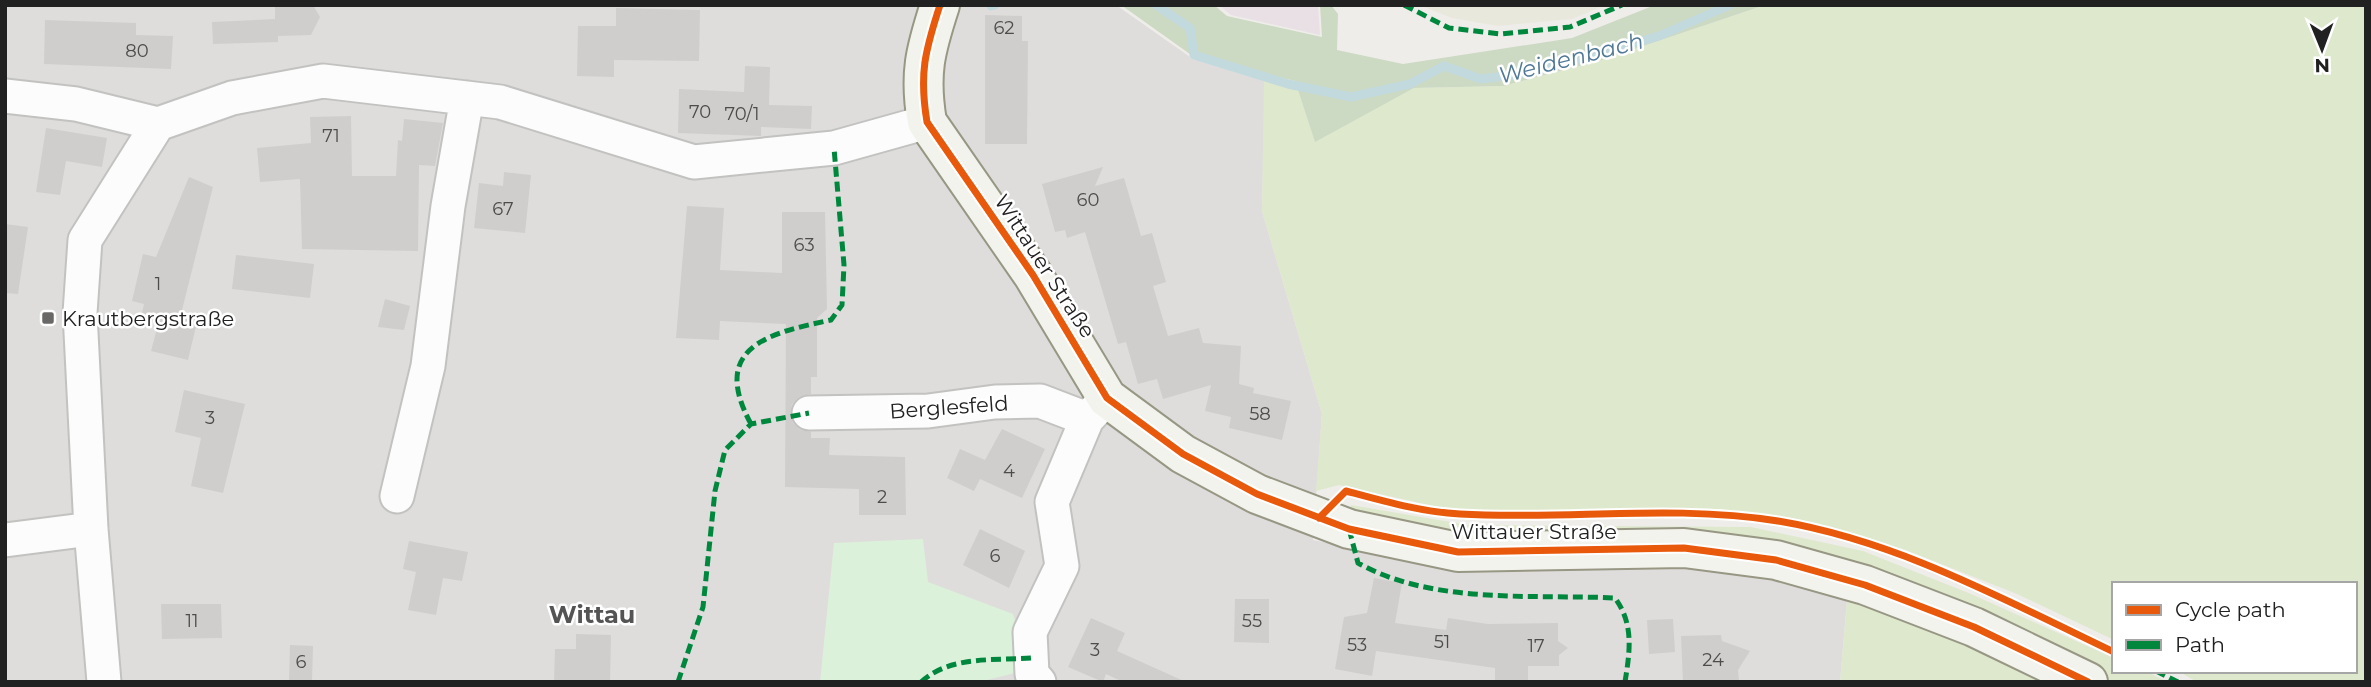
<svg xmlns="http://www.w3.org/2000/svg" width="2371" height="687" viewBox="0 0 2371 687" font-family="Montserrat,sans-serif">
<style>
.residential{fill:#dedddc}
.industrial{fill:#e8e0e4}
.farmland{fill:#e9e8dc}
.grass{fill:#dee8cd}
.forest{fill:#cddac3}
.park{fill:#dcf1da}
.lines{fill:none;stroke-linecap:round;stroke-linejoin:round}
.stream{stroke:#c2dadd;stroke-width:9}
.building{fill:#d0cecc}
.street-casing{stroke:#c2c2c0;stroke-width:37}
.secondary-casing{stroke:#979784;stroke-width:42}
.street{stroke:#fdfcfc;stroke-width:33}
.secondary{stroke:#f3f3ed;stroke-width:38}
.quiet{stroke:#00873e;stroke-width:5;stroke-dasharray:10 5;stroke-linecap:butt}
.cycleway-casing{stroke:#fff;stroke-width:11}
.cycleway{stroke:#e8590c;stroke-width:7}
.poi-dot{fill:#696867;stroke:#fff;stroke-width:2.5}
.labels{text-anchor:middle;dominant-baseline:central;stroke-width:5;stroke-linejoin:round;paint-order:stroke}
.number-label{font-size:18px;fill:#4d4c4c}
.street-label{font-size:21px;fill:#212121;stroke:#fff}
.poi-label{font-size:21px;fill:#212121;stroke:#fff;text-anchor:start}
.water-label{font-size:23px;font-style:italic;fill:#517997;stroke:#fff}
.quarter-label{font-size:24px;font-weight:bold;fill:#545454;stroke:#fff}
</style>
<rect width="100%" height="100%" fill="#efedea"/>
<path class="residential" d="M5 5H1116L1193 59 1265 81 1262 211 1322 414 1313 540 1438 565H1668L1793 579 1847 601 1840 682H5Z"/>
<path class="industrial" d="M1219 5H1318L1320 35 1231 15Z"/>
<path class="farmland" d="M1419 5H1605L1572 19 1498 26 1452 18Z"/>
<path class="grass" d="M1765 5H2366V682H2197L2178 671H2355V584H2114V640L2017 594 1903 549 1839 532 1717 513 1639 510H1452L1339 485 1316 491 1322 414 1262 211 1264 76 1295 81 1315 141 1414 88 1503 86 1599 61Z
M1351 505 1468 525 1751 527 1863 551 1971 594 2114 658V671H2145L2168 682H2113L1954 603 1478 540 1350 515Z
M1847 601 1889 611 2051 682H1840Z"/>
<path class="forest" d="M1121 5H1214L1227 16 1322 37 1320 5H1331L1338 14 1337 50 1403 64 1572 38 1655 5H1765L1599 61 1503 86 1414 88 1315 142 1295 81 1194 57Z"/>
<path class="park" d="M923 539 928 582 1013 614 1032 674 1015 673 979 682H820L834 543Z"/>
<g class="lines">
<path class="stream" d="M1156 5 1190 28 1194 55 1288 84 1351 97 1410 84 1444 66 1481 79 1533 72 1659 36 1730 5
M991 6 995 5"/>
</g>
<path class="building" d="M275 5H313L320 17 311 35 278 36V42L213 44 212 22 275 19Z
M616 8 700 10 699 61 614 60V77L577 76 578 26H616Z
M985 15 1022 16V41H1028L1027 144H985Z
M45 20 136 23V35L173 36 171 69 44 64Z
M745 66 770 67 769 105 812 106 811 129 761 127V136L678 133 679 89 744 92Z
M351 116 352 176H396L398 140 402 141 404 119 443 123 435 166 419 165 418 251 302 249 300 179 260 182 257 148 311 143 310 117Z
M46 128 107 138 102 167 66 161 60 195 36 192Z
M1103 167 1095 186 1124 178 1141 236 1152 233 1166 282 1153 286 1168 336 1199 328 1203 343 1241 346 1239 384 1254 388 1253 393 1291 401 1282 440 1229 428 1231 417 1205 411 1211 385 1163 399 1157 379 1138 384 1126 342 1118 344 1085 232 1067 238 1065 230 1055 232 1042 184Z
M504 172 531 175 525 233 474 228 479 183 503 186Z
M189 177 213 187 181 314 198 318 188 360 151 351 159 321 141 317 144 304 132 301 143 254 156 257Z
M687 206 724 208 720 270 782 273V212H825L827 309 817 318V377H811V394L799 397 792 404 790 414 793 423 800 430 811 432V438H830L829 455 905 457 906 515H859V489L785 487 786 324 720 321 719 340 676 338Z
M5 224 28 227 18 294 5 293Z
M236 255 314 264 310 298 232 289Z
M385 299 410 306 404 330 378 327Z
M184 390 245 404 223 493 191 486 201 438 175 432Z
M1002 429 1045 449 1022 498 980 479 974 491 947 478 960 449 985 460Z
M980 529 1025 551 1009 588 963 565Z
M409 541 468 552 462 581 443 578 436 615 408 610 416 572 403 569Z
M1374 578 1402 583 1395 623 1446 630 1448 618 1488 624 1558 623V641L1568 648 1559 655V666H1528V682H1495V668L1376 651 1372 676 1335 669 1344 617 1367 613Z
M1235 599H1269V643L1234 642Z
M161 604H221L222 638 162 639Z
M1091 618 1125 633 1117 651 1186 682H1123L1106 674 1103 682 1068 667Z
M1673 619 1675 652 1649 654 1647 620Z
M576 634 611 635 610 682H554L555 649H576Z
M1721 635 1722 641 1750 651 1738 670 1739 682H1683L1681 636Z
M290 645 313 646 312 682H289Z"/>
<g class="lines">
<defs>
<path id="street" d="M5 96 76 104 158 124 232 98 323 81 500 102 694 162 834 148 927 122
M809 413 928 411 995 402 1040 401 1087 419
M397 496 428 366 448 206 467 98
M5 540 91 529
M104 682 91 529 80 313 85 240 158 124
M1039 682 1032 674 1030 632 1062 566 1052 502 1087 419 1107 398"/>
<path id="secondary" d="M940 5C925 51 919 74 927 122L1033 275 1107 398 1183 454 1257 494 1349 529 1458 552 1684 548 1776 560 1865 585 1974 627 2088 682"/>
</defs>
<use href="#street" class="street-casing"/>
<use href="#secondary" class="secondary-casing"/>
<use href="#street" class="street"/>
<use href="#secondary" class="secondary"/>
<path class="quiet" d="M1404 5 1449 28 1501 34 1570 27 1622 5
M751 424C709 347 769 333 831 320L842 305 844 265 834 148
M1349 529 1358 563C1433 605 1532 594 1615 598 1634 624 1630 651 1625 682
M2156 671 2178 682
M678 682 703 607 715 491 725 450 751 424 809 413
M921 682C951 655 993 661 1031 658"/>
<defs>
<path id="cycleway" d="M940 5C925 51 919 74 927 122L1033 275 1107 398 1183 454 1257 494 1349 529 1458 552 1684 548 1776 560 1865 585 1974 627 2088 682
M1319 518 1346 491C1383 501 1421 512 1460 514 1566 520 1673 504 1778 521 1898 541 2005 600 2114 652"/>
</defs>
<use href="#cycleway" class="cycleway-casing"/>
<use href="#cycleway" class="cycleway"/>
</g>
<rect class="poi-dot" x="41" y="311" width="14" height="14" rx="3.5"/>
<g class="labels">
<g class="number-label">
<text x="1004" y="28">62</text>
<text x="137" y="51">80</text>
<text x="700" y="112">70</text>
<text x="742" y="114">70/1</text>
<text x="331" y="136">71</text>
<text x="1088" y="200">60</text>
<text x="503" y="209">67</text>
<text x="804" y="245">63</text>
<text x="158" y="284">1</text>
<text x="1260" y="414">58</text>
<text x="210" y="418">3</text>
<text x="1009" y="471">4</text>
<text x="882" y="497">2</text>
<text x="995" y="556">6</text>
<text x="192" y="621">11</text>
<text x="1252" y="621">55</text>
<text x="1442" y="642">51</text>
<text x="1357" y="645">53</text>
<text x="1536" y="646">17</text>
<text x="1095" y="650">3</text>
<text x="1713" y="660">24</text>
<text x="301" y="662">6</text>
</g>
<g class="street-label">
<text transform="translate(1045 266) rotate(57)">Wittauer Straße</text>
<text transform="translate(949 407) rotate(-4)">Berglesfeld</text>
<text x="1534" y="531">Wittauer Straße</text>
</g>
<g class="poi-label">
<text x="62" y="318">Krautbergstraße</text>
</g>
<g class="water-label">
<text transform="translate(1571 58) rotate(-14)">Weidenbach</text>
</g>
<g class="quarter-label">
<text x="592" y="614">Wittau</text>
</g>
</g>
<rect width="2371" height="687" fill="none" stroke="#212121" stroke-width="14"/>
<rect x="2112" y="582" width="245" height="91" fill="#ffffff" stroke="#a6a6a6" stroke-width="2"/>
<rect x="2126" y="605" width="35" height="10" fill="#e8590c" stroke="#a6a6a6" stroke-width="2"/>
<text x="2175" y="617" font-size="21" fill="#212121">Cycle path</text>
<rect x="2126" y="640" width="35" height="10" fill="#00873e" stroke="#a6a6a6" stroke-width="2"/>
<text x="2175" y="652" font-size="21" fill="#212121">Path</text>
<g transform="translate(2322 49) rotate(179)" stroke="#ffffff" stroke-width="5" paint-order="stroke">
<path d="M0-5L12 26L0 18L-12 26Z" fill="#212121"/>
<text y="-10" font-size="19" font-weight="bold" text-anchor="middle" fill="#212121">N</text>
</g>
</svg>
